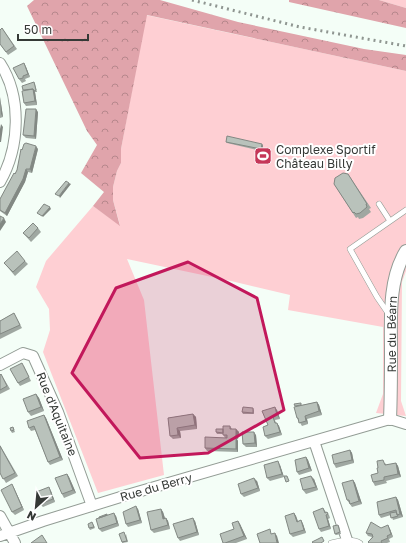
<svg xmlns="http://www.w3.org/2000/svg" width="406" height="543" viewBox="0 0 406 543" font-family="'Golos Text',sans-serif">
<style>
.grass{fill:#fecfd3}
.forest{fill:url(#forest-crowns)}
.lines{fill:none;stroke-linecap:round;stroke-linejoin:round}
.service-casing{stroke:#939c95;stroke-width:6}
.minor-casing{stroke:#939c95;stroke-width:12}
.tertiary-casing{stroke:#939c95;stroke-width:14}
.service{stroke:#fff;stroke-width:5}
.minor{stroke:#fff;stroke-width:10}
.tertiary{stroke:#fff;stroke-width:12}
.rail{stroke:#8f9691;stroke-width:3;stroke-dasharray:2 4;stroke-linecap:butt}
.wall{fill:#9fa7a1}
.shaded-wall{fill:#828883}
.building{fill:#b9c2bb;stroke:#828883}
.marked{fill:#c2185b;fill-opacity:0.2;stroke:#c2185b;stroke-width:3;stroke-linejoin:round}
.labels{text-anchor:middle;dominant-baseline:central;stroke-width:4;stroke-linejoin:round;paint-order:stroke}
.poi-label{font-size:12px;fill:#353936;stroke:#fff;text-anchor:start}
.street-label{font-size:12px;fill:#353936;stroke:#fff}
</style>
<defs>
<pattern id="forest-crowns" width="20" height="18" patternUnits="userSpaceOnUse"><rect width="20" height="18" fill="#e0a4ab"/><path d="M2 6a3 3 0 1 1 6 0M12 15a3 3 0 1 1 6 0" fill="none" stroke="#b6878c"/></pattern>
</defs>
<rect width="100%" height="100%" fill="#f4fef7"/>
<path class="grass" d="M379 0H406V8Z
M146 15 406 71V271L402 282 401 401 406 416 376 413 383 394V327L288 310 290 295 231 281 127 259 144 300 164 475 98 493 43 352 50 330 49 309 36 287 46 261 93 206 120 225 113 200V187L117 171 121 163V149Z"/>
<path class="forest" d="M34 0H160L238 22 364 49 406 55V71L147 15 121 149V163L117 171 113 187V200L120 226 93 206 104 192 81 173 97 145 87 131 27 6Z
M289 0H379L406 8V28L289 2Z"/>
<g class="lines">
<defs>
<path id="service" d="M379 204 390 221
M388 313 377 297 350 249 406 210
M331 543C340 541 352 538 360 543"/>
<path id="minor" d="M0 63C22 97 20 147 0 182
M0 365 23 353 33 356 58 412 92 506
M314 441 347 540
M0 516 15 543
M0 536 43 521 127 495 390 419 406 424"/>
<g id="tertiary">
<path id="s1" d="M390 419C391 397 391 374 391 351 391 319 388 280 406 251"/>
</g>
</defs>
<use href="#service" class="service-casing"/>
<use href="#minor" class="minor-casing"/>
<use href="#tertiary" class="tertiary-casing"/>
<use href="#service" class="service"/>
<use href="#minor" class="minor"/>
<use href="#tertiary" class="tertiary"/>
<path class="rail" d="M192 0 300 27 406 46"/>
</g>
<path class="wall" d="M2 28 17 49 8 55 0 44Z
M24 63 26 67 30 77 25 79 26 81 22 83 19 79Z
M34 82 35 84 37 92H35L37 105 26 106 24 103Z
M0 97 3 117 0 118Z
M38 112 36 139 26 138 23 135Z
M226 142 262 144 263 146 262 151 227 143Z
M38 149 32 173 28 172 25 182 7 216 0 211V199L17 170Z
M348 174 371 208 369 209 371 212 363 218 359 219 358 217 356 218 334 184 340 175Z
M38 228 41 232 31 242 23 233Z
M25 261 28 264 15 276 4 263Z
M14 313 22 328 0 339V321Z
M24 366 31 381 20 386 18 383Z
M1 374 10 389 0 394V375Z
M36 394 39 398 44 411 31 416 28 412Z
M317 402 319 405 322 415 307 419 308 424 302 426 297 418 302 404V405Z
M253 408 254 410V414H243L242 412Z
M277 410 280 419 275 420 276 423 279 426 282 435 268 439 265 436 268 425 262 411Z
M193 414 196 417 197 429 180 431 181 438 173 439 170 436 168 418Z
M44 415 46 418 63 460 50 465 48 462 35 430 31 431 29 428Z
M230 426 232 429H236L239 432 238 439H237L238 441V452L207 451 205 448 225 438 223 434H217L216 432Z
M13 427 15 432 12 433 11 431Z
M256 435 257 447H246L243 444Z
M0 445 18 476 6 483 0 473Z
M350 450 352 453 354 463 336 468 334 464Z
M306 457 308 460 312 471 299 475 297 472Z
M386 463V465L396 463 398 466 401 477 386 481 387 483 375 486 373 482 378 473Z
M280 465 284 477 270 481 267 478Z
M67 474 69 477 76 493 64 498 62 494Z
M314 479 318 490 306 494 303 490Z
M353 480 355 483 362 504 352 507 347 500Z
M257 481 260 491 244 497 241 494Z
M14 488 24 510 15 515 12 512Z
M51 491 55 502 43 507 40 504Z
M396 497 398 500 403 517 393 520 391 515 381 518 379 515Z
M323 508 326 512H327L329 515 330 518 328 519 331 529 321 532 319 529Z
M138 509 142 523 128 527 126 524Z
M161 509 163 512 165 518H166L168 521 170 529 154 533 151 530Z
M294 513 296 516 298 521 301 520 303 524 306 533 293 537 290 534Z
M107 515 116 516 119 526 102 532 99 529Z
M195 521 199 535 180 541 178 538Z
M238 521 240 524 247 539 236 543H223L234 529Z
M93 524 95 528 90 530 89 528Z
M338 525 339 526 341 534 336 535 335 534Z
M381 528 390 529 393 537 389 539 390 542 387 543H368V542L372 537 368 536 366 533Z
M126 534 128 542 122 543V542Z"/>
<path class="shaded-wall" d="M24 63 26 67 30 77 28 74Z
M33 89 35 92 37 105 35 101Z
M0 97 3 117 1 114Z
M36 109 38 112 36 139 34 136Z
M1 124 3 127 1 142H0V129Z
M262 144 263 146 262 151 261 149Z
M36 146 38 149 32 173 30 169Z
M26 169 28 172 25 182 7 216 5 213Z
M69 183 71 184 60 198 59 196Z
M50 207 51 209 43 217 42 216Z
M4 218 6 222 0 231V224Z
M36 394 39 398 44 411 41 407Z
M317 402 319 405 322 415 319 411Z
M275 407 277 410 280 419 277 415Z
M193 414 196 417 197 429 195 425Z
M44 415 46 418 63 460 60 457Z
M305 416 307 419 308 424 306 421Z
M277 423 279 426 282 435 280 432Z
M177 428 180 431 181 438 178 435Z
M236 429 239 432 238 439 236 436Z
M254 432 256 435 257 447 255 443Z
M235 436 238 441V452L236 449Z
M350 450 352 453 354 463 352 460Z
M306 457 308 460 312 471 309 468Z
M278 461 280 465 284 477 282 474Z
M396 463 398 466 401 477 398 474Z
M67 474 69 477 76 493 73 490Z
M311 476 314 479 318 490 316 487Z
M254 478 257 481 260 491 258 488Z
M353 480 355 483 362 504 359 501Z
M12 484 14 488 24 510 22 507Z
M49 487 51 491 55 502 53 499Z
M396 497 398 500 403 517 400 514Z
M136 506 138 509 142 523 140 520Z
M161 509 163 512 166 522 163 519Z
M114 513 116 516 119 526 117 523Z
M294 513 296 516 299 525 297 522Z
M326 515 328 519 331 529 329 526Z
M166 518 168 521 170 529 168 525Z
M193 518 195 521 199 535 197 532Z
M301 520 303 524 306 533 304 530Z
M238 521 240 524 247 539 244 536Z
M388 525 390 529 393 537 391 534Z
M275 533 277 536 279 543H277Z"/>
<path class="building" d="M2 28 14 46 6 52 0 44V30Z
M24 63 28 74 23 76V78L19 79 13 68Z
M34 82 36 90 34 91 33 89 23 90 22 86Z
M33 89 35 101 24 103 22 91Z
M26 109H36L34 136 23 135Z
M227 136 262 144 261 149 226 142Z
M26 143 36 146 30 169H26L23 179 5 213 0 210V199L14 173 15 174 17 170 21 149 22 150 24 144Z
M343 173 348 174 367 204H366L367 207 360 213 356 214 354 212 353 213 334 184 335 178Z
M66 181 69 183 59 196 55 194Z
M44 204 50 207 42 216 37 213Z
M0 216 4 218 0 224Z
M33 223 38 228 29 238 23 233Z
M17 251 25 261 13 272 4 263Z
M14 313 20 325 0 334V321Z
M22 363 29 377 18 383 10 369Z
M1 374 7 386 0 390V375Z
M36 394 41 407 28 412 23 399Z
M317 402 319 411 305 416 306 421 299 423 298 418H297L294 407Z
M301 403V405L295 406 294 404Z
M243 407 253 408V413L242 412Z
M275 407 277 415 273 417 275 423H277L280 432 265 436 263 427 268 425 262 411Z
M193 414 195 425 177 428 178 435 170 436 168 418Z
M44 415 60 457 48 462 34 426 29 428 27 421Z
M223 426H230V429H236V436H235V438H236V449L205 448V437L227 438V435H223Z
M13 427 14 430 11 431 10 428Z
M216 429H223V433L216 432Z
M242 432H254L255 443 243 444Z
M0 446 15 473 3 479 0 473Z
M350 450 352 460 334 464 332 455Z
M306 457 309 468 297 472 295 460Z
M383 460 385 465 396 463 398 474 384 477V480L373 482 371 475 378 473 377 468H378L377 461Z
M278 461 282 474 267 478 264 465Z
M67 474 73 490 62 494 55 478Z
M284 476H287L289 481 286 482Z
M311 476 316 487 303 490 300 479Z
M254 478 258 488 241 494 238 484Z
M353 480 359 501 350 504 349 500H347L342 483Z
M12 484 22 507 12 512 1 490Z
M49 487 53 499 40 504 36 492Z
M396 497 400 514 397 515 396 510 379 515 377 502Z
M136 506 140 520 126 524 123 512Z
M323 508 325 513 327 512 328 514 326 515 329 526 319 529 313 512Z
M161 509 163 519 166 518 168 525 151 530 147 512Z
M396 512 398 516 391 518 390 513Z
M114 513 117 523 99 529 96 519Z
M294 513 297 522 301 520 304 530 290 534 285 516Z
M107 514V515L99 518V517Z
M193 518 197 532 178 538 173 524Z
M238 521 244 536 225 543H223L220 534 234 529 232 523Z
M92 522 94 527 89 528 88 524Z
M371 522 381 528 388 525 391 534 387 536 388 538 381 541 382 543H369L368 542 373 537 372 534 366 533Z
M338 525 340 532 335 534 333 526Z
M270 529 271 534 275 533 277 543H260L257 534Z
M124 532 127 541 122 542 119 534Z
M42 535 47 543H31Z
M322 537 324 541 321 543H313L312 542Z"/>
<path class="marked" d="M188 262 257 298 284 410 208 453 140 458 72 373 116 288Z"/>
<defs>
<symbol id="stadium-square" viewBox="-11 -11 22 22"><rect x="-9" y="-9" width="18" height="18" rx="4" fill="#c53658" stroke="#fff"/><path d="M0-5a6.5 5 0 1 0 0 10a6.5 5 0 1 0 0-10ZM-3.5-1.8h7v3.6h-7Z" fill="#fff"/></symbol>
</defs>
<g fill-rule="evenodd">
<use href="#stadium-square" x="253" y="146" width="20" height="20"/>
</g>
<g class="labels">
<g class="poi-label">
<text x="276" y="149">Complexe Sportif<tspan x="276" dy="14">Château Billy</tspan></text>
</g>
<g class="street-label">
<text stroke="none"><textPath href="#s1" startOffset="85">Rue du Béarn</textPath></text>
<text transform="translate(57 414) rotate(68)">Rue d'Aquitaine</text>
<text transform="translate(156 487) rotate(-16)">Rue du Berry</text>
</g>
</g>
<g transform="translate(36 507) rotate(207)" stroke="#ffffff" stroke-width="3" paint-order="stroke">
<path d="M0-3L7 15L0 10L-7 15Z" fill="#353936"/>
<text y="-6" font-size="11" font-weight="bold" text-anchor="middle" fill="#353936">N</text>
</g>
<path d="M18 34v6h70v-6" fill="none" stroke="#353936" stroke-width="2"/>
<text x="24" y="34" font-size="12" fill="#353936" stroke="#ffffff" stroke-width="3" paint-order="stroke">50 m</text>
</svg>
